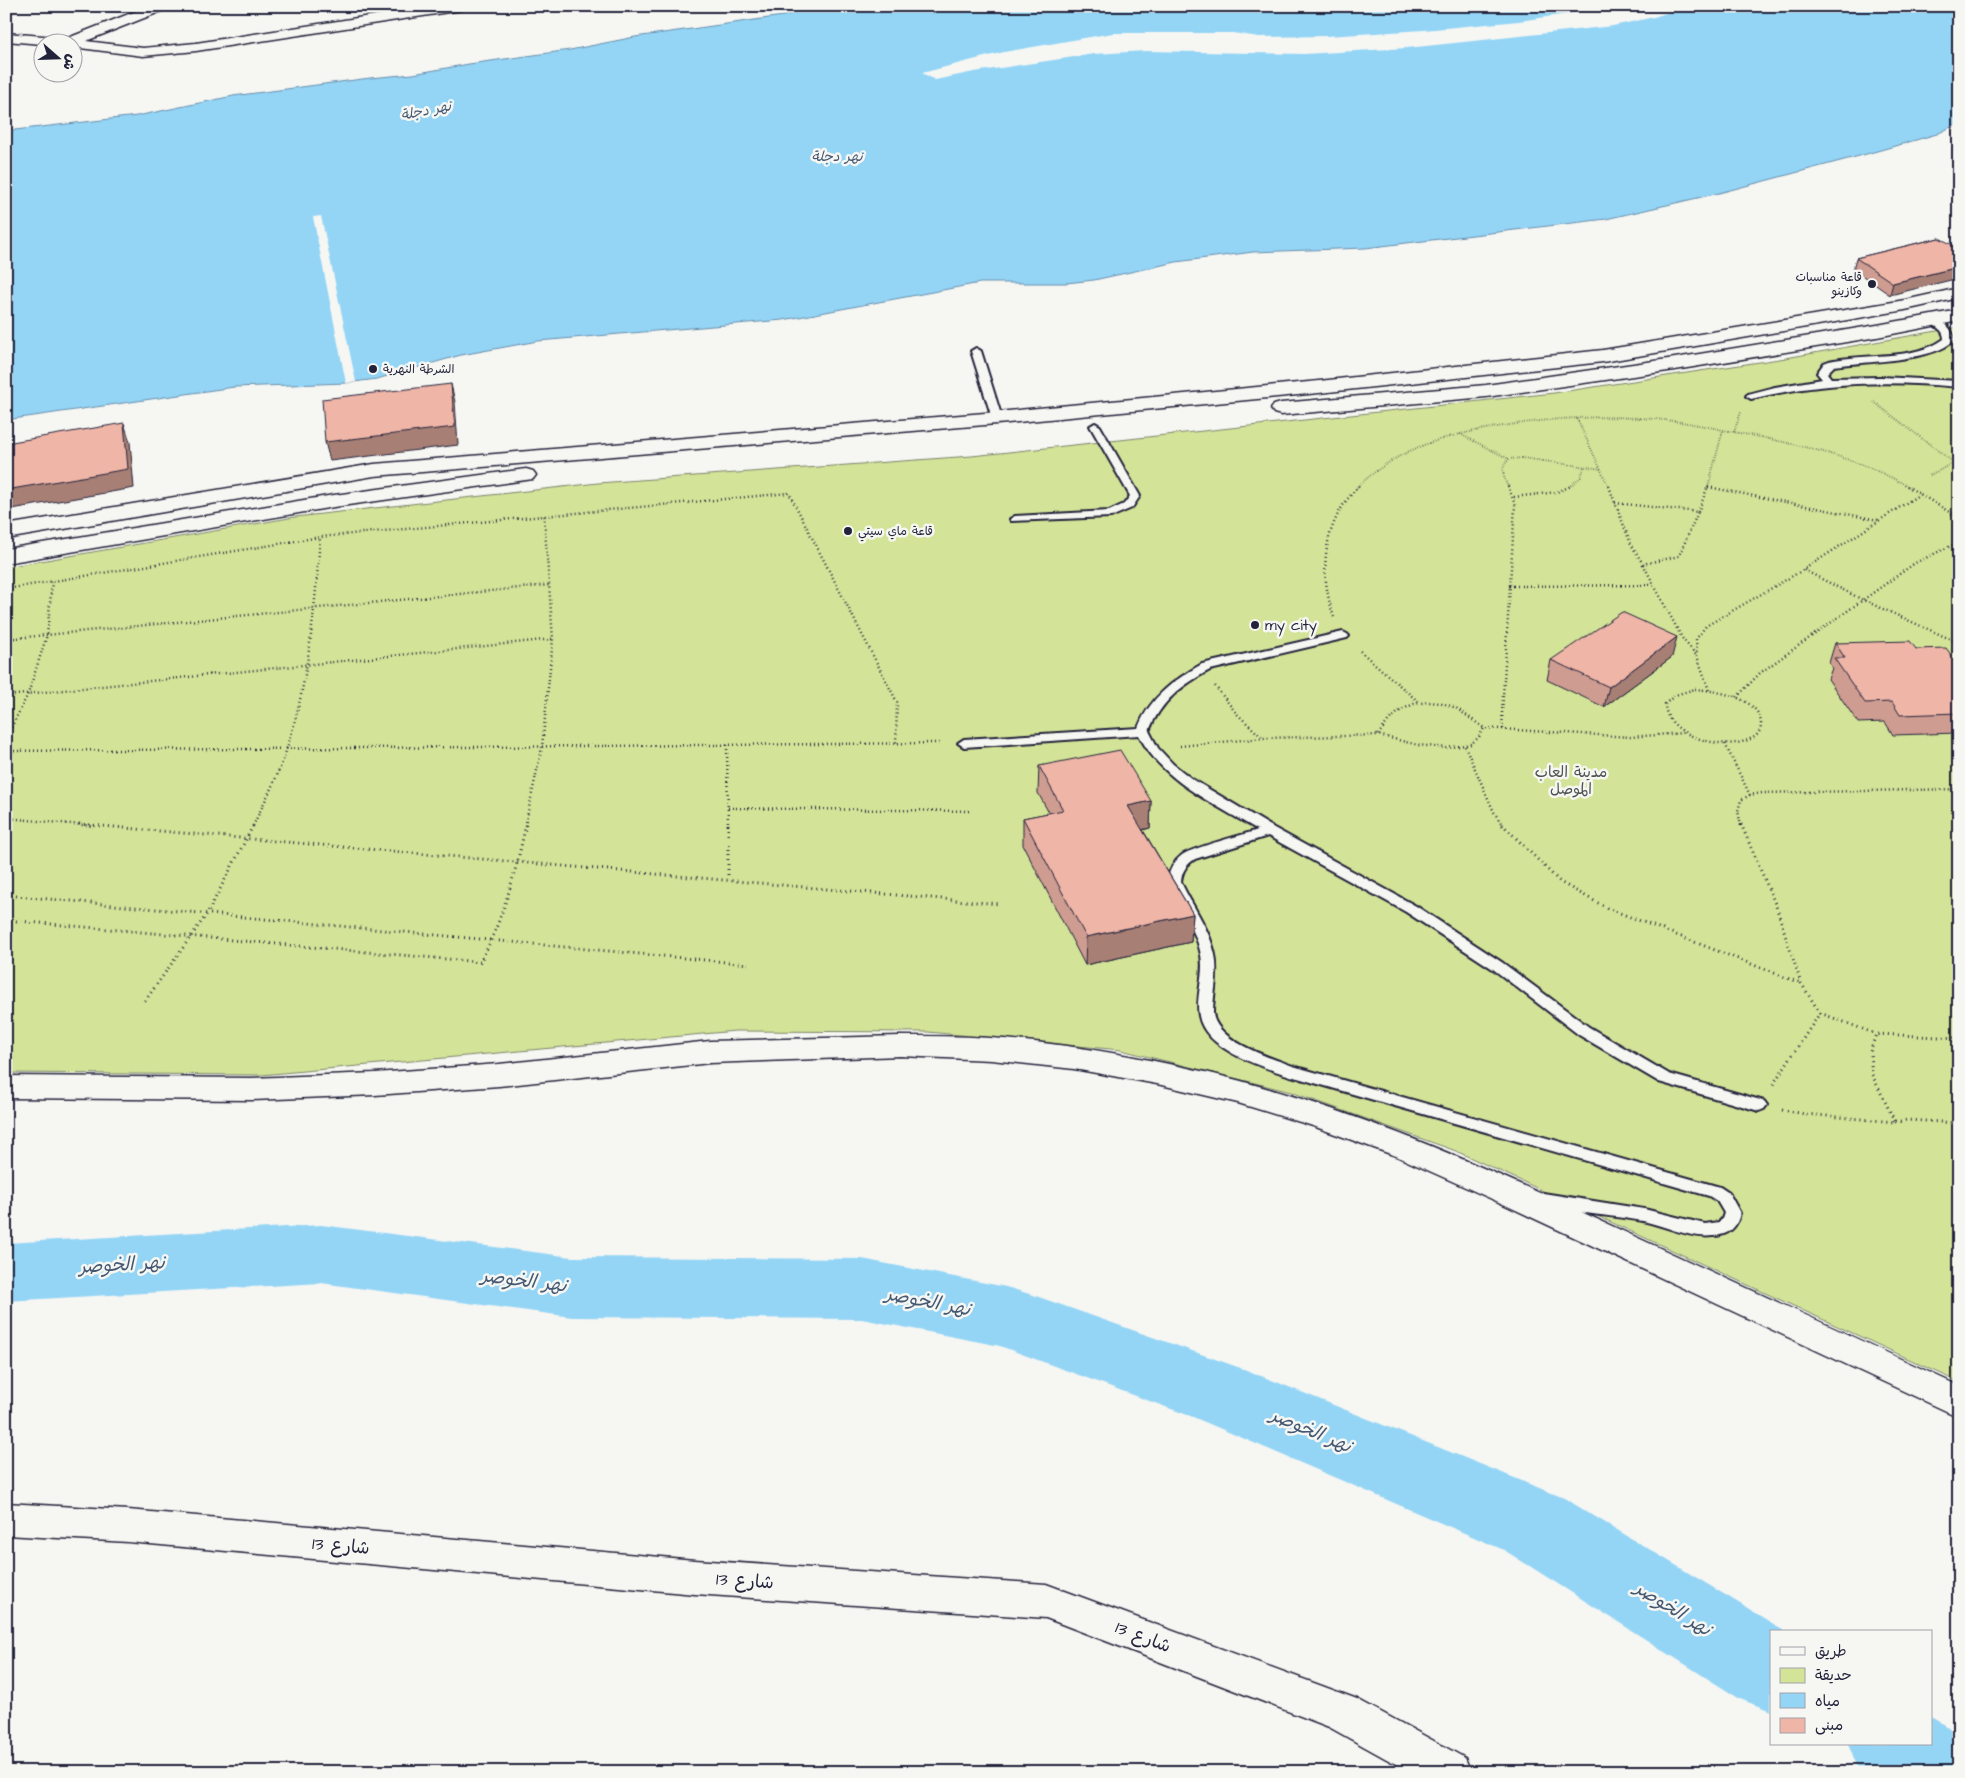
<svg xmlns="http://www.w3.org/2000/svg" width="1965" height="1778" viewBox="0 0 1965 1778" font-family="'Architects Daughter','Playpen Sans Arabic',sans-serif">
<style>
.green{fill:#d3e498;stroke:#7a836a}
.water{fill:#94d5f6;stroke:#668dab}
.pier{fill:#f6f6f2}
.lines{fill:none;stroke-linecap:round;stroke-linejoin:round}
.river{fill:#94d5f6;fill-rule:evenodd}
.lane-casing{stroke:#22223b;stroke-width:4}
.street-casing{stroke:#22223b;stroke-width:3}
.secondary-casing{stroke:#22223b;stroke-width:3}
.path-far2{stroke:#22223b;stroke-width:2;stroke-dasharray:0.5 2;stroke-linecap:butt}
.path-far1{stroke:#22223b;stroke-width:2.5;stroke-dasharray:1 3;stroke-linecap:butt}
.path{stroke:#22223b;stroke-width:3;stroke-dasharray:1 4;stroke-linecap:butt}
.lane{fill:#f6f6f2;fill-rule:evenodd}
.street{fill:#f6f6f2;fill-rule:evenodd}
.secondary{fill:#f6f6f2;fill-rule:evenodd}
.wall{fill:#ce9c90;stroke:#22223b}
.shaded-wall{fill:#a77f75;stroke:#22223b}
.building{fill:#efb5a7;stroke:#22223b}
.poi-dot{fill:#22223b;stroke:#f6f6f2;stroke-width:2}
.labels{text-anchor:middle;dominant-baseline:central;stroke-width:5;stroke-linejoin:round;paint-order:stroke}
.far-poi-label{font-size:12px;fill:#22223b;stroke:#f6f6f2;text-anchor:start}
.far-water-label{font-size:14px;font-style:italic;fill:#445873;stroke:#f6f6f2}
.poi-label{font-size:15px;fill:#22223b;stroke:#f6f6f2;text-anchor:start}
.park-label{font-size:15px;fill:#4e5252;stroke:#f6f6f2}
.near-street-label{font-size:18px;fill:#22223b;stroke:#f6f6f2}
.near-water-label{font-size:19px;font-style:italic;fill:#445873;stroke:#f6f6f2}
</style>
<rect width="100%" height="100%" fill="#f6f6f2"/>
<filter id="ink" filterUnits="userSpaceOnUse"><feTurbulence type="fractalNoise" baseFrequency=".02" numOctaves="2"/><feDisplacementMap in="SourceGraphic" scale="10" xChannelSelector="R" yChannelSelector="G"/><feConvolveMatrix kernelMatrix="1 2 1 2 8 2 1 2 1" color-interpolation-filters="sRGB"/></filter>
<g filter="url(#ink)">
<path class="green" d="M1959 327V1382L1456 1151 1291 1092 1121 1050 928 1032 735 1031 261 1075 6 1073V567L295 517 598 483 972 456 1554 393 1786 358Z"/>
<path class="water" d="M817 6H1959V123L1937 134 1863 155 1719 193 1606 219 1365 248 1253 252 1176 262 1094 280 1066 283H980L783 320 538 341 461 355 377 379 346 383 234 387 6 420V131L137 116 233 96 370 78 413 74 469 64 570 50 635 37 783 16Z"/>
<path class="pier" d="M1622 6H1688L1654 17 1613 26 1407 48 1304 54 1146 51 1094 54 974 72 935 80 922 73 1004 52 1113 33H1233L1259 37 1327 36 1424 30 1519 21Z
M321 216 356 382 346 383 313 217Z"/>
<g class="lines">
<path class="river" d="M321 1225 572 1257 862 1259 1006 1287 1033 1295 1249 1371 1564 1498 1787 1632H1771V1711L1740 1699 1504 1550 1193 1417 1000 1346 862 1319 572 1317 321 1283 6 1301V1243Z
M1931 1717 1959 1734V1772H1859L1848 1744H1931Z"/>
<defs>
<path id="lane" d="M1935 318C1945 322 1953 329 1954 340 1934 362 1864 361 1834 366L1827 373 1831 378 1881 377 1959 381V387C1887 380 1821 382 1751 399L1746 396 1748 394 1775 387 1822 379 1817 373 1824 363 1829 361C1864 353 1914 361 1944 339 1944 329 1936 328 1930 321Z
M976 348 981 351 1002 418 1001 420 997 421 992 418 971 351Z
M1095 423 1100 426 1140 496 1132 508 1111 517 1011 521 1010 519 1015 516 1109 511 1124 504 1130 496 1090 426Z
M1343 632 1347 634 1349 636 1347 638 1210 670C1182 685 1161 701 1149 731L1158 748 1173 764 1192 779 1274 828 1416 906 1503 963 1589 1027 1669 1074 1764 1101 1767 1105 1764 1109 1759 1111 1659 1082 1579 1035 1493 969 1406 912 1268 836 1195 859C1186 865 1182 871 1181 882 1192 906 1210 929 1215 955 1219 975 1213 993 1213 1013 1215 1041 1271 1058 1293 1066L1720 1187 1729 1193 1740 1213C1737 1228 1729 1235 1714 1236 1691 1239 1665 1226 1643 1221 1610 1215 1568 1213 1537 1203L1535 1199 1537 1195 1543 1193 1644 1209 1705 1224 1719 1222 1722 1219 1724 1213 1717 1201 1709 1196 1311 1082C1279 1072 1206 1055 1199 1016 1195 997 1205 976 1201 955 1196 928 1178 906 1167 882 1169 871 1173 862 1182 855 1194 847 1242 835 1258 830 1215 804 1162 782 1139 735L964 747 958 743 964 739 1138 728C1150 697 1174 680 1202 664Z"/>
<path id="street" d="M149 6H169L167 9 86 41 143 48 196 43 434 6H469L462 10 196 51 143 56 72 47V42H42V44L6 41V33L68 38Z
M6 1503 128 1510 695 1560 1046 1584 1357 1699 1465 1758 1471 1772H1410L1329 1727 1046 1618 695 1594 128 1542 6 1535Z"/>
<path id="secondary" d="M1959 288V298L1905 310 1603 362 1319 393 997 424 374 476 6 539V525L374 464 997 412 1319 381 1603 350 1905 300Z
M1959 310V321L1877 337 1675 370 1486 397 1281 415 1274 413 1271 409 1274 405 1281 403 1486 385 1675 358 1877 325Z
M526 469 533 471 536 475 533 479 334 507 6 563V549L334 495Z
M900 1036C930 1036 960 1036 990 1038 1074 1044 1160 1060 1241 1081 1375 1117 1500 1174 1625 1232 1736 1283 1847 1334 1959 1386V1417L1503 1204 1396 1156 1313 1126 1238 1103 1157 1084 1074 1069 991 1060 900 1056 710 1063 499 1086 375 1095 252 1100 6 1098V1076L252 1078 375 1073 499 1064 710 1041Z"/>
</defs>
<use href="#lane" class="lane-casing"/>
<use href="#street" class="street-casing"/>
<use href="#secondary" class="secondary-casing"/>
<path class="path-far2" d="M1951 160 1959 157
M1874 402 1953 462
M1577 419 1609 487
M1734 432 1741 412
M1460 434 1509 459
M1930 475 1959 460
M1357 487C1399 448 1442 436 1497 427 1556 417 1615 414 1674 421 1703 425 1731 432 1760 437 1813 448 1862 460 1909 487
M1508 487C1503 476 1500 468 1509 459L1522 458 1602 469
M1569 487 1581 477 1584 467
M1708 487 1723 430"/>
<path class="path-far1" d="M1609 486 1615 503
M1907 486 1959 518
M1708 487 1878 520
M1514 497 1557 492 1571 486
M1615 503 1698 512 1679 556 1643 564 1631 544Z
M1698 512 1708 486
M1643 564 1682 638 1697 656
M1804 570 1863 600 1959 643
M1509 586 1653 585
M6 589 320 537 789 493 897 702 896 744
M1334 617C1318 571 1323 521 1359 486
M6 639 550 585
M1360 651 1420 703
M1215 686 1237 714 1263 738
M1695 689C1716 691 1761 697 1761 725 1761 732 1756 737 1750 739 1725 752 1665 736 1665 704L1675 695Z
M1709 690 1697 656 1696 639 1706 626 1803 570 1920 494
M6 696 553 639
M1737 697 1760 673 1915 563 1959 542
M1503 729 1502 712 1515 505 1508 486
M1378 735 1389 720 1401 710 1414 704 1428 702 1442 703 1456 708 1484 728 1630 737 1683 733
M6 738 28 694 47 635 52 582
M1725 744 1750 795
M727 745 728 826
M1180 746 1264 738 1378 735 1418 745 1447 748 1471 744 1479 737 1484 728
M1465 746 1494 812 1503 826
M6 751 941 743
M728 808 972 811
M6 818 94 826
M253 826C265 800 279 775 287 748 309 680 315 608 320 537
M525 826 542 747 553 639 544 516
M1741 826 1738 811 1741 800 1750 795 1762 793 1959 789"/>
<path class="path" d="M79 824 1000 904
M728 824V879
M1502 824 1560 882 1607 908 1800 983
M1741 824 1776 906 1801 983 1820 1013 1772 1086
M6 895 748 964
M6 920 480 962C503 920 516 871 526 824
M145 1001 207 914 254 824
M1820 1013 1876 1034
M1782 1110 1805 1114 1895 1122 1872 1075 1870 1052 1876 1034 1959 1038
M1895 1122 1907 1120 1959 1123"/>
<use href="#lane" class="lane"/>
<use href="#street" class="street"/>
<use href="#secondary" class="secondary"/>
</g>
<path class="wall" d="M1939 238 1890 295 1853 269 1856 258Z
M1959 479V492L1955 490Z
M1835 643 1916 649 1959 665V733L1893 735 1885 722 1858 723 1828 679 1832 668 1829 663Z
M1672 657 1604 707 1547 680 1551 660Z
M1039 766 1151 801 1150 828 1143 830 1193 914 1191 942 1085 965 1023 845V818L1049 813 1038 793Z"/>
<path class="shaded-wall" d="M1959 267V278L1890 295 1893 283Z
M451 384 455 402 458 445 330 461 325 442Z
M124 423 130 442 134 488 6 510V490Z
M1677 637 1672 657 1604 707 1609 687Z
M1151 801 1150 828 1127 833 1128 806Z
M1193 914 1191 942 1085 965 1086 937Z"/>
<path class="building" d="M1939 238 1959 248V267L1893 283 1856 258Z
M451 384 455 427 325 442 322 399Z
M124 423 128 469 6 490V443Z
M1622 612 1677 637 1609 687 1551 660Z
M1910 641 1916 649 1946 648 1959 665V713L1900 715 1892 702 1865 703 1834 658H1845L1835 643Z
M1120 750 1151 801 1128 806 1193 914 1086 937 1023 818 1063 810 1039 766Z"/>
</g>
<g class="poi-dot">
<circle cx="1872" cy="284" r="5"/>
<circle cx="373" cy="369" r="5"/>
<circle cx="848" cy="531" r="5"/>
<circle cx="1255" cy="625" r="5"/>
</g>
<g class="labels">
<g class="far-poi-label">
<text x="1862" y="277" text-anchor="end">قاعة مناسبات<tspan x="1862" dy="14">وكازينو</tspan></text>
<text x="383" y="369">الشرطة النهرية</text>
<text x="858" y="531">قاعة ماي سيتي</text>
</g>
<g class="far-water-label">
<text transform="translate(426 111) rotate(-11)">نهر دجلة</text>
<text x="837" y="157">نهر دجلة</text>
</g>
<g class="poi-label">
<text x="1265" y="625">my city</text>
</g>
<g class="park-label">
<text x="1571" y="772">مدينة العاب<tspan x="1571" dy="17">الموصل</tspan></text>
</g>
<g class="near-street-label">
<text transform="translate(341 1546) rotate(5)">شارع 13</text>
<text transform="translate(745 1581) rotate(4)">شارع 13</text>
<text transform="translate(1143 1637) rotate(21)">شارع 13</text>
</g>
<g class="near-water-label">
<text transform="translate(122 1265) rotate(-3)">نهر الخوصر</text>
<text transform="translate(524 1281) rotate(7)">نهر الخوصر</text>
<text transform="translate(928 1302) rotate(11)">نهر الخوصر</text>
<text transform="translate(1311 1431) rotate(23)">نهر الخوصر</text>
<text transform="translate(1673 1609) rotate(32)">نهر الخوصر</text>
</g>
</g>
<rect width="1965" height="1778" fill="none" stroke="#f6f6f2" stroke-width="25"/>
<rect x="12" y="12" width="1940" height="1753" fill="none" stroke="#22223b" stroke-width="2" filter="url(#ink)"/>
<rect x="1770" y="1630" width="162" height="115" fill="#f6f6f2" stroke="#a1a1a9"/>
<rect x="1780" y="1647" width="25" height="8" fill="#f6f6f2" stroke="#a1a1a9"/>
<text x="1815" y="1656" font-size="15" fill="#22223b">طريق</text>
<rect x="1780" y="1668" width="25" height="15" fill="#d3e498" stroke="#a1a1a9"/>
<text x="1815" y="1680" font-size="15" fill="#22223b">حديقة</text>
<rect x="1780" y="1693" width="25" height="15" fill="#94d5f6" stroke="#a1a1a9"/>
<text x="1815" y="1706" font-size="15" fill="#22223b">مياه</text>
<rect x="1780" y="1718" width="25" height="15" fill="#efb5a7" stroke="#a1a1a9"/>
<text x="1815" y="1730" font-size="15" fill="#22223b">مبنى</text>
<g transform="translate(58 58) rotate(110)"><circle r="24" fill="#f6f6f2" stroke="#a1a1a9"/>
<path d="M0-4L9 19L0 12L-9 19Z" fill="#22223b"/>
<text y="-8" font-size="14" font-weight="bold" text-anchor="middle" fill="#22223b">ش</text>
</g>
</svg>
